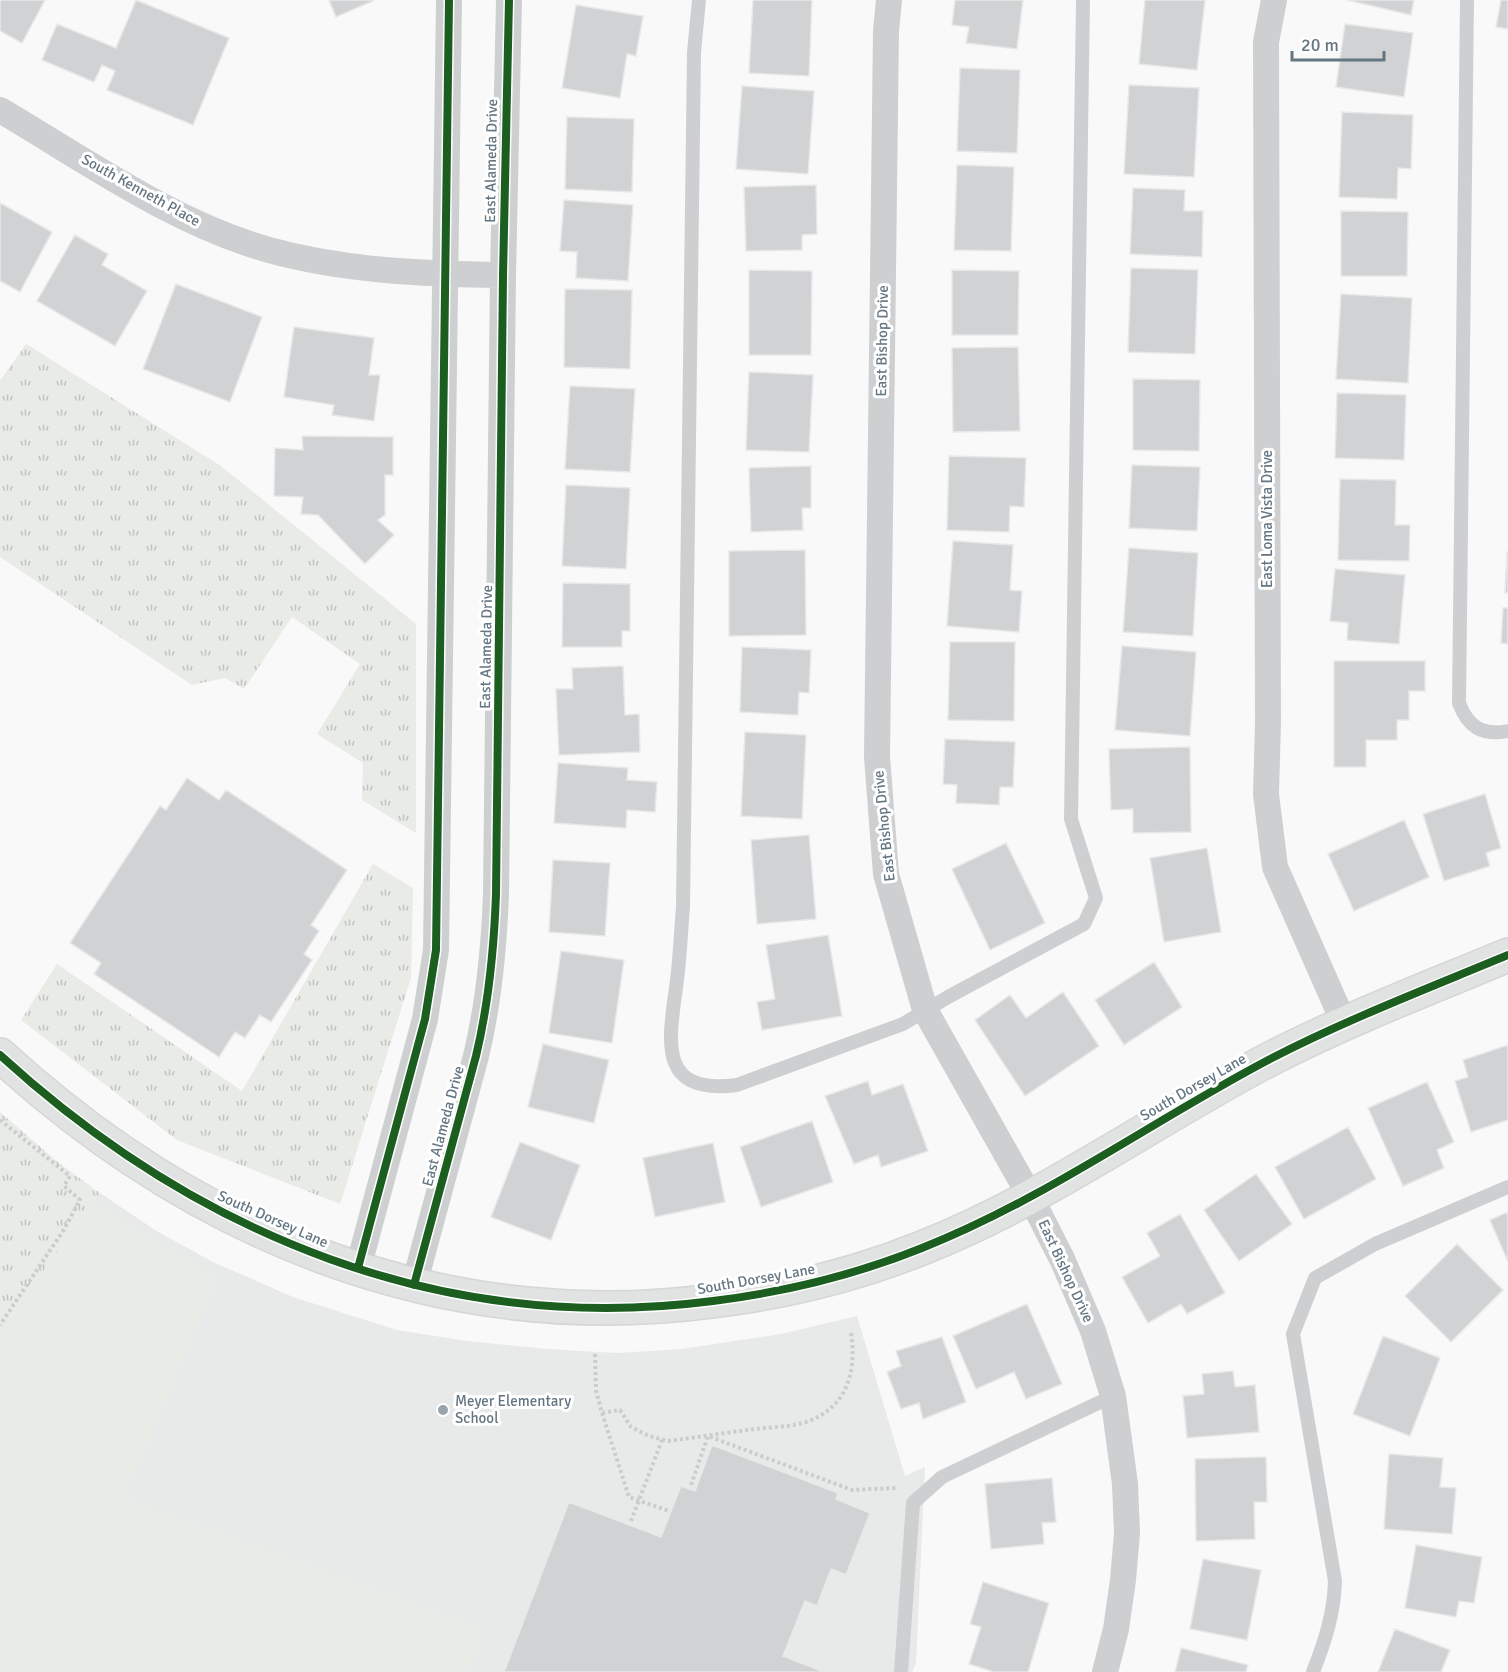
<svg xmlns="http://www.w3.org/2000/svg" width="1508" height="1672" viewBox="0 0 1508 1672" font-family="Signika,sans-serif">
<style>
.built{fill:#e8e9e9}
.grass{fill:#e8ebe6}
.park{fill:url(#park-tufts)}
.building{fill:#d0d2d3;stroke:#e8e8e8;stroke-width:1.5}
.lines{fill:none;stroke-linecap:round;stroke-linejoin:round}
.secondary-casing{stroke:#d5d6d7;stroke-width:36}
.path{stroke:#cbcccd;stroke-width:4;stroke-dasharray:3 3;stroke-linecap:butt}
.lane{stroke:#cecfd0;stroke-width:14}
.street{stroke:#cecfd0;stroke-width:26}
.secondary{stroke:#e1e2e2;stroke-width:33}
.cycleway-casing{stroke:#fff;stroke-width:11}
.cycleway{stroke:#1b5e20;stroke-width:8}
.poi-dot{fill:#99a4ac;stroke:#fff;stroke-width:2}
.labels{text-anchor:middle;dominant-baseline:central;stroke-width:6;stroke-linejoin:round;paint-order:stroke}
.street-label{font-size:15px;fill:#657683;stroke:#fff}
.poi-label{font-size:15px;fill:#657683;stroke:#fff;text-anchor:start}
</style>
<defs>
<pattern id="park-tufts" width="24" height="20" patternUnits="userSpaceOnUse" patternTransform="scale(1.5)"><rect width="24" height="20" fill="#e8ebe6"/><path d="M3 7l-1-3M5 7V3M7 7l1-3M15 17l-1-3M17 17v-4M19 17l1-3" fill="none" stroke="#c0c3c0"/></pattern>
</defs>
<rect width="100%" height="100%" fill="#f9f9f9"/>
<path class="built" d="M100 1193 155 1230 213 1262 293 1297 397 1330 467 1341 547 1349 617 1353 682 1349 781 1334 857 1316 905 1476 925 1467 916 1663 912 1672H0V1330Z"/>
<path class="grass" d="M93 1203 215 1278 209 1298 124 1498 484 1629 468 1672H0V1330Z"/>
<path class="park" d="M26 344 221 466 416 624V833L362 800 363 763 317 734 360 664 292 617 244 689 225 678 192 685 0 557V381Z
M373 864 413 888 411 978 340 1204 177 1140 21 1020 57 964 242 1091Z
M0 1112 59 1163 100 1193 0 1330Z"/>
<path class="building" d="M0 0H45L22 43 0 31Z
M136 0 229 38 193 125 107 90 115 71 102 65 94 82 42 60 57 24 116 48Z
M329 0H372L373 1 336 17Z
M753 0H812L809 76 749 73Z
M955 0H1023L1017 49 966 43 969 27 952 25Z
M1145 0H1205L1197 70 1139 64Z
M1347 0H1414L1411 15Z
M1501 0H1508V29L1496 27Z
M576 5 643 16 636 56 627 54 620 98 562 88Z
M1345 24 1413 33 1404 97 1336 87Z
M960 68 1020 70 1017 153 957 151Z
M1129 85 1199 88 1194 177 1124 174Z
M742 86 814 91 808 174 736 169Z
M1342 112 1413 115 1411 169 1398 168 1397 199 1339 197Z
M567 117 634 119 632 192 565 189Z
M957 165 1014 167 1011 251 954 250Z
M816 185 817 234 802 235V250L746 251 744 187Z
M1133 188 1185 190 1184 211H1203L1202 257 1130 254Z
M564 200 633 205 628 281 576 278 577 252 560 251Z
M0 203 52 232 20 292 0 281Z
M1341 211 1408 212 1407 276H1341Z
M75 235 108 254 102 265 147 291 115 346 37 301Z
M1131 268 1198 270 1195 354 1128 352Z
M749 270 812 271 811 355H749Z
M952 270 1019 271 1018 335H952Z
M176 284 262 317 230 402 143 369Z
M565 289 632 290 630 369 564 367Z
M1341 294 1412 298 1408 383 1336 379Z
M294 327 374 338 369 375H380L374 421 332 415 334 405 284 397Z
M1018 347 1020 431 953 432 952 348Z
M749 372 813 375 809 452 746 450Z
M1133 379 1200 380 1199 451 1133 450Z
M570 386 635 389 630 472 565 469Z
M1337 393 1406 395 1404 460 1335 458Z
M302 436 393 437V475H385V515L378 520 394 535 365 564 318 515 301 514 303 497 274 496 275 448 303 450Z
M949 456 1026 458 1024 507 1010 506 1009 532 947 530Z
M1132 465 1200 467 1197 531 1129 528Z
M811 466V508H802L803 530 751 532 749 468Z
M1340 479 1396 480 1395 525H1410L1409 561 1338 560Z
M566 485 630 488 626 569 562 566Z
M953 541 1013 545 1010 590 1022 591 1019 632 947 626Z
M1129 548 1198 553 1193 636 1123 632Z
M805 550 806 635 729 636V551Z
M1507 552H1508V593H1505Z
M1335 569 1405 575 1399 644 1347 640 1348 623 1330 621Z
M563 583 630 584V631H622V647H562Z
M1503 608H1508V644L1501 643Z
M950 642H1015L1014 721 948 720Z
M1122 646 1196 652 1190 736 1115 730Z
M742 647 811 650 809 693 799 692 798 715 740 712Z
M1334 661H1425V691H1409V720H1397V740H1366V767H1334Z
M623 666 625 715 639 714 640 752 559 755 556 689H573L572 668Z
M745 732 806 735 802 819 741 816Z
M945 739 1015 742 1013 787H1000L999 805 956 803 957 785 943 784Z
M1190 747 1191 832 1133 833V809L1111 810 1109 749Z
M558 763 628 768 627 780 657 782 655 812 627 810 626 828 554 823Z
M187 778 219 800 226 790 347 870 311 925 319 931 304 954 312 960 271 1022 260 1015 245 1038 235 1032 219 1057 94 974 101 963 70 943 160 806 166 810Z
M1485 794 1501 848 1486 853 1490 866 1444 881 1423 814Z
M1404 820 1429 877 1354 911 1328 854Z
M809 835 816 919 757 924 751 840Z
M1006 843 1045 923 990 950 952 869Z
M1207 848 1221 932 1164 942 1150 858Z
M553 860 610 863 605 936 549 932Z
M828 935 842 1016 762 1030 757 1002 775 999 766 945Z
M561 951 624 960 612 1043 549 1033Z
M1154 962 1182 1007 1124 1045 1095 1000Z
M1063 992 1099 1046 1025 1096 975 1020 1010 995 1026 1018Z
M543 1044 609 1060 594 1123 528 1107Z
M1508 1045V1120L1471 1132 1455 1081 1468 1077 1463 1060Z
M868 1081 872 1095 903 1084 928 1151 881 1167 878 1155 854 1164 825 1096Z
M1427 1082 1454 1142 1437 1150 1444 1168 1403 1186 1368 1108Z
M812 1121 833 1182 761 1207 740 1147Z
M1348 1127 1376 1179 1304 1219 1275 1167Z
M520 1142 580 1165 551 1240 491 1217Z
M713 1143 725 1202 655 1217 643 1158Z
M1256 1174 1292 1224 1239 1261 1204 1210Z
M1508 1212V1262L1490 1220Z
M1180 1214 1225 1293 1187 1314 1181 1304 1148 1323 1122 1277 1160 1256 1147 1233Z
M1457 1244 1503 1290 1451 1342 1405 1296Z
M1027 1304 1062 1384 1026 1399 1014 1372 976 1389 953 1336Z
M1383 1336 1440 1358 1410 1436 1353 1414Z
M942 1337 966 1402 923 1419 919 1403 901 1409 887 1372 901 1366 896 1351Z
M1233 1371 1235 1387 1255 1385 1259 1432 1187 1438 1183 1396 1204 1394 1202 1374Z
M712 1445 838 1493 836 1499 870 1513 846 1575 831 1569 817 1606 805 1601 783 1656 824 1672H504L569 1502 661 1537 681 1486 695 1491Z
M1389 1454 1443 1458 1440 1487 1456 1488 1452 1534 1384 1529Z
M1266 1457 1267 1502H1254L1255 1539 1196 1541 1195 1459Z
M1052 1478 1056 1522 1042 1523 1044 1544 991 1549 985 1484Z
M1416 1545 1482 1557 1474 1603 1459 1601 1456 1617 1405 1608Z
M1203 1559 1261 1570 1247 1640 1190 1629Z
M983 1582 1049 1603 1028 1672H994L969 1664 981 1627 970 1624Z
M1395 1629 1450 1650 1441 1672H1378Z
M1181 1648 1248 1665 1246 1672H1175Z"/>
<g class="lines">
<defs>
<path id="secondary" d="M0 1055C198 1236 443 1336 713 1301 785 1292 855 1275 922 1248 1046 1199 1155 1119 1272 1058 1348 1019 1429 988 1508 955"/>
</defs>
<use href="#secondary" class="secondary-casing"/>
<path class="path" d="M0 1120 70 1176 64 1186 80 1200 63 1231 0 1325
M595 1354 596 1391 602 1413 620 1410 631 1427 649 1436 668 1441C697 1437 726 1433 755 1429 771 1427 790 1427 806 1422 847 1408 857 1372 851 1333
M602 1413 629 1497 669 1511
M691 1485 708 1436 852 1490 896 1488
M631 1521 662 1440"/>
<path class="lane" d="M699 0 694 52 683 907C681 931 680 956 677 980 670 1036 654 1096 737 1085L903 1024 948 997 1084 924 1096 898 1071 819 1083 0
M1467 0 1459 703C1468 727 1482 736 1508 731
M901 1672 913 1503 942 1477 1113 1396
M1313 1672C1325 1641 1334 1614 1335 1581L1293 1334 1315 1278 1375 1244 1508 1187"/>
<path class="street" d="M889 0 886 31 877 757 886 874 925 1010 1030 1196 1063 1261 1093 1331 1113 1396 1125 1484 1127 1533 1123 1580 1116 1629 1105 1672
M1274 0 1266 42 1268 723 1266 794 1275 867 1344 1023
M0 110C85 160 173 223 269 250 345 271 425 274 503 275
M358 1268 425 1019 436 950 449 0
M414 1285 476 1056C489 1002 494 949 496 894L503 275 509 0"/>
<use href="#secondary" class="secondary"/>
<defs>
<path id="cycleway" d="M0 1055C198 1236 443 1336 713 1301 785 1292 855 1275 922 1248 1046 1199 1155 1119 1272 1058 1348 1019 1429 988 1508 955
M358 1268 425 1019 436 950 449 0
M414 1285 476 1056C489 1002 494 949 496 894L503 275 509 0"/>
</defs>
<use href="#cycleway" class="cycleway-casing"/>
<use href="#cycleway" class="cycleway"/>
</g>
<circle class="poi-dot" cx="443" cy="1410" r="6"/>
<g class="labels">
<g class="street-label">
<text transform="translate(491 161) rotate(-89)">East Alameda Drive</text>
<text transform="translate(141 190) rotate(29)">South Kenneth Place</text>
<text transform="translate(882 341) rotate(-89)">East Bishop Drive</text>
<text transform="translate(1267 519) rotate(-90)">East Loma Vista Drive</text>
<text transform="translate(486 647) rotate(-89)">East Alameda Drive</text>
<text transform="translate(884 826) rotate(-96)">East Bishop Drive</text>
<text transform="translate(1193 1087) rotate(-30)">South Dorsey Lane</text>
<text transform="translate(443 1126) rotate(-75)">East Alameda Drive</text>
<text transform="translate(273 1219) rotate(24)">South Dorsey Lane</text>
<text transform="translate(1066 1271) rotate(65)">East Bishop Drive</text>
<text transform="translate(756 1279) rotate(-10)">South Dorsey Lane</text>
</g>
<g class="poi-label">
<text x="455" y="1401">Meyer Elementary<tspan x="455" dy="17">School</tspan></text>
</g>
</g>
<path d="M1292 51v9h92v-9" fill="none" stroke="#657683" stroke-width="3"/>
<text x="1301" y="51" font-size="18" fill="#657683" stroke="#ffffff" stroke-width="4.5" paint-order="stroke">20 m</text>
</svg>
